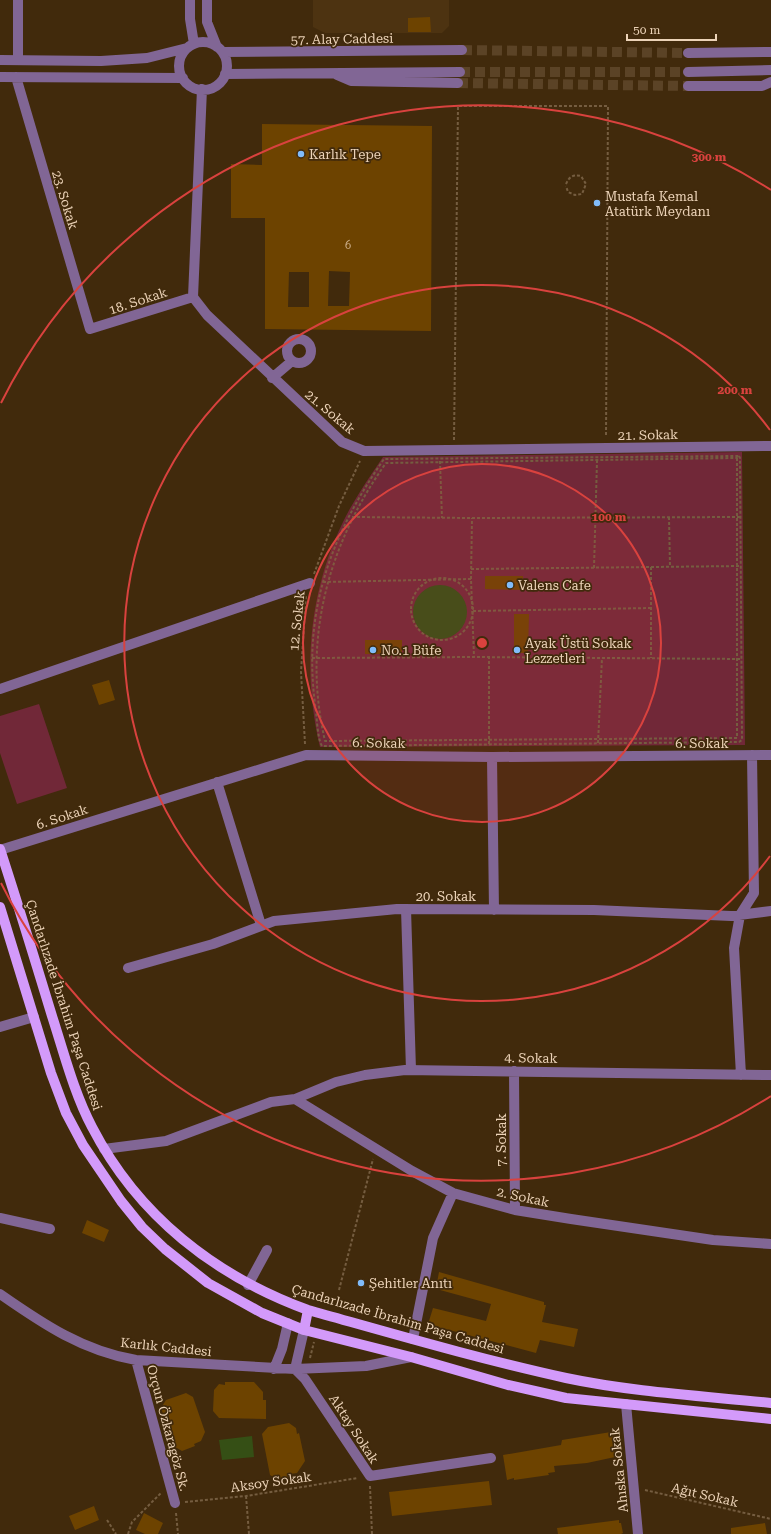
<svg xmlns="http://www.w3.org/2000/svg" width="771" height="1534" viewBox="0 0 771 1534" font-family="'Roboto Serif',serif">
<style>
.built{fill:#4d3311}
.green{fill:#712838}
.water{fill:#354f15}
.building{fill:#6d4300;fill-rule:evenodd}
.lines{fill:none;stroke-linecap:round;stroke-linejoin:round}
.minor-tunnel{stroke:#5b4326;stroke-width:10;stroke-dasharray:10 5;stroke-linecap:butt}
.path{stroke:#755d40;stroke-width:2;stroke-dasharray:3 2;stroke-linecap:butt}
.minor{stroke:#816695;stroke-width:10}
.major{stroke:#d39afa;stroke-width:10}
.ring{fill:none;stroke:#d9423e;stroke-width:2}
.poi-dot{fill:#81bcfa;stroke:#412a0c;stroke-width:1.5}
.labels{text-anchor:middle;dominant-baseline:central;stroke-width:3.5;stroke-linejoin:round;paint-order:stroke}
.number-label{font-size:11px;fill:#ccaf8a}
.street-label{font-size:13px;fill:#ecd3b8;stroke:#412a0c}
.poi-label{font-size:13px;fill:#ecd3b8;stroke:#412a0c;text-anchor:start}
.centre{fill:#d9423e;stroke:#412a0c;stroke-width:2}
.ring-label{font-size:12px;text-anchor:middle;font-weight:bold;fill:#d9423e;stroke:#412a0c;stroke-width:3.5;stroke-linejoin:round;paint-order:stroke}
</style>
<rect width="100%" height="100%" fill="#412a0c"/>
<path class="built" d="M313 0H449V26L442 33H325L313 27Z"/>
<path class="green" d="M742 452 745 745 320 747C302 671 309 592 343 522 354 499 369 478 383 457Z
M39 704 67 788 17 804 0 753V716Z"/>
<path class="water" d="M413 612a27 27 0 1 1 54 0a27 27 0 1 1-54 0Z
M252 1436 254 1457 222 1460 219 1440Z"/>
<path class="building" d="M430 17 431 32H408V18Z
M262 124 432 126 431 331 265 329V218H231V164L262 165ZM329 271 350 272 349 306H328ZM289 272H309V307H288Z
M485 576H523V590L485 589Z
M514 614H529L528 653H514Z
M365 640H402V654H365Z
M109 680 115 700 99 705 92 685Z
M87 1220 109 1230 104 1242 82 1233Z
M439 1272 544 1302V1305H546L542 1322 578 1329 574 1347 540 1340 536 1353 434 1326V1323L429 1321 433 1308 486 1321 491 1304 440 1290V1289L436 1288Z
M225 1382H254L263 1392V1400H266V1419L219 1418 213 1411 214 1390 219 1384 225 1385Z
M186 1393 193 1397 205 1432 201 1441 194 1444 195 1446 182 1451 175 1447 161 1408 166 1400Z
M289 1423 296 1428 297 1434 299 1433 305 1461 297 1473 290 1474 291 1477 277 1479 270 1475 262 1434 268 1427Z
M611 1432V1435L613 1434 615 1457 587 1463 554 1466 555 1472 548 1473 549 1475 514 1480V1478L507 1480 503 1455 561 1445 562 1440Z
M489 1481 492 1505 392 1516 389 1492Z
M94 1506 99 1520 75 1530 69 1516Z
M144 1513 163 1523 158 1534H145L136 1530Z
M619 1520V1523H621L623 1533 621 1534H558L557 1528Z
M765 1523 767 1534H731V1528Z"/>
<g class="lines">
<path class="minor-tunnel" d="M462 50 688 53
M460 72H688
M458 83 688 86"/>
<path class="path" d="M566 184C569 177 573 174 581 176L586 184 582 194 575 195 568 192 566 186
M454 440 458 106H608L606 437
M739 456 740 458 742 740 739 742 322 746C317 738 317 715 315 704 303 610 331 535 384 459Z
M737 458V738L325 741C302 641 327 546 386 463Z
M440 461 442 518
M352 517 472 518 741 517
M669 517 670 567
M651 567V658
M594 568 597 461
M471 569 741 566
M314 574 339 506 360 461
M411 609a31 31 0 1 1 62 0a31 31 0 1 1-62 0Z
M471 579 472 518
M323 582 471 579 474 657
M473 611 651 608
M312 658 474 657 742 659
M598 743 602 658
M305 744 301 672 306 595
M489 744V657
M339 1290 373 1159
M310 1358 314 1342
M370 1486 372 1534
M645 1490 771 1519
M246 1496 249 1534
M185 1502 246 1496 358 1478
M176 1513 178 1534
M107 1520 116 1534
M128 1534 132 1522 162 1492"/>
<path class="minor" d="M18 0V60
M190 0V19L194 44
M207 0V22L217 47
M179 66a24 24 0 1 1 48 0a24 24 0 1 1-48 0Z
M223 52 462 50
M688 53 771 52
M0 60 101 61 147 58 187 48
M688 72 771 70
M225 74 460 72
M337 75 351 81 458 83
M0 77 183 78
M16 77 90 329 193 297
M688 86H762L771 82
M202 89 193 297 207 315 342 442 364 451 771 446
M287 351a12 12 0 1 1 24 0a12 12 0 1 1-24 0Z
M272 378 292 361
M0 689 310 583
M492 757 494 910
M217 782 261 925
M0 850 306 755 492 757 771 755
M406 909 411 1070
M128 968 213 944 274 921 397 909 594 910 731 916 771 911
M0 1027 34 1017
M514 1071 515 1210
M741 1075 734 948 740 915 754 893 752 755
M295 1099 412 1171 453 1193 515 1210 571 1219 713 1240 771 1244
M104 1149 166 1141 271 1102 295 1099 336 1082 365 1075 405 1070 771 1075
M0 1218 50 1229
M248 1285 267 1250
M0 1294C43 1324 83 1351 136 1360L295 1369 366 1366 411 1357
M304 1330 295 1369 305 1379 370 1476 491 1458
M413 1339 433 1238 453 1193
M136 1360 175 1503
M274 1369 282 1349 288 1323
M626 1404 638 1534"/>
<path class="major" d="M0 849C18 904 35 960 52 1016 64 1053 74 1093 92 1127 138 1216 215 1276 308 1310 394 1334 479 1359 566 1378 632 1392 704 1396 771 1403
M0 907 51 1073 66 1113 83 1145 121 1201 142 1227 165 1249 208 1283 262 1313 304 1330 411 1357 508 1385 566 1398 771 1419
M304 1330 308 1310"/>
</g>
<circle cx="482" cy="643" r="179" fill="#d9423e" fill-opacity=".12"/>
<g class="ring">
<circle cx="482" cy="643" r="179"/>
<path d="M770 856A358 358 0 1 1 770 430"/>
<path d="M771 1096A537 537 0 0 1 1 883M1 403A537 537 0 0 1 771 190"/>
</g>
<g class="poi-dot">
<circle cx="301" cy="154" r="4"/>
<circle cx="597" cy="203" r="4"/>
<circle cx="510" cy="585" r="4"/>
<circle cx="373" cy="650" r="4"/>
<circle cx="517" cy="650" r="4"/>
<circle cx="361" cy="1283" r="4"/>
</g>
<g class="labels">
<g class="number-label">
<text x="348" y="245">6</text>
</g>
<g class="street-label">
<text transform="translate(342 39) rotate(-1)">57. Alay Caddesi</text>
<text transform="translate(65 200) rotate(73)">23. Sokak</text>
<text transform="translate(138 301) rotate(-18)">18. Sokak</text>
<text transform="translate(330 412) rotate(40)">21. Sokak</text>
<text transform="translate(648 435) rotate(-1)">21. Sokak</text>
<text transform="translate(297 621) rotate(-84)">12. Sokak</text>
<text transform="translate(379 743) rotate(1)">6. Sokak</text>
<text x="702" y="743">6. Sokak</text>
<text transform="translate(62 817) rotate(-18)">6. Sokak</text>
<text x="446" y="896">20. Sokak</text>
<text transform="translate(64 1005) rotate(72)">Çandarlızade İbrahim Paşa Caddesi</text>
<text transform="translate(531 1058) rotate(1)">4. Sokak</text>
<text transform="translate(501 1140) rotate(-90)">7. Sokak</text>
<text transform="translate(523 1197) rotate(12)">2. Sokak</text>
<text transform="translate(398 1319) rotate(16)">Çandarlızade İbrahim Paşa Caddesi</text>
<text transform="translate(166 1347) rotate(6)">Karlık Caddesi</text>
<text transform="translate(168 1428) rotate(75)">Orçun Özkaragöz Sk.</text>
<text transform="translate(354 1429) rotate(57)">Aktay Sokak</text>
<text transform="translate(619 1470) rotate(-96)">Ahıska Sokak</text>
<text transform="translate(271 1482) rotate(-8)">Aksoy Sokak</text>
<text transform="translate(705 1495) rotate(13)">Ağıt Sokak</text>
</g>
<g class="poi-label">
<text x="309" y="154">Karlık Tepe</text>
<text x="605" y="196">Mustafa Kemal<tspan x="605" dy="15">Atatürk Meydanı</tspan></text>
<text x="518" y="585">Valens Cafe</text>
<text x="525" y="643">Ayak Üstü Sokak<tspan x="525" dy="15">Lezzetleri</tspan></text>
<text x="381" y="650">No.1 Büfe</text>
<text x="369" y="1283">Şehitler Anıtı</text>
</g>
</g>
<circle cx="482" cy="643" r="6" class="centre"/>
<g class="ring-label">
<text x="709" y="161">300 m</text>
<text x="735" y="394">200 m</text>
<text x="609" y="521">100 m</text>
</g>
<path d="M627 34v6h89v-6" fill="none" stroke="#ecd3b8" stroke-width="2"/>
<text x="633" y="34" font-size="12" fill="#ecd3b8" stroke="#412a0c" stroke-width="3" paint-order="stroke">50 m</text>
</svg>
